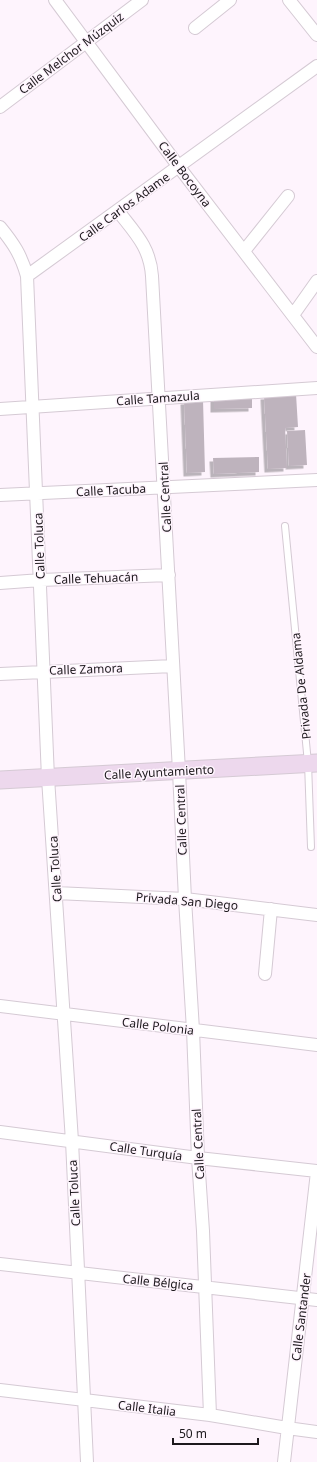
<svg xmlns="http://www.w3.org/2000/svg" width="317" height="1462" viewBox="0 0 317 1462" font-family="'Noto Sans',sans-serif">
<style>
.building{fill:#beb3bd;filter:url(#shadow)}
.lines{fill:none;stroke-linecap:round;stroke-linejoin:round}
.service-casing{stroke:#d5cad4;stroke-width:8}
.minor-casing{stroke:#d5cad4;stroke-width:14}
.secondary-casing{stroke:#d5cad4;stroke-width:19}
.service{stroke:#fff;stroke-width:6}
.minor{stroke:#fff;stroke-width:12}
.secondary{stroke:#edd8ed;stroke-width:17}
.labels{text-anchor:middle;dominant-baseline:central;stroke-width:3;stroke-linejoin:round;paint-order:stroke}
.street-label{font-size:12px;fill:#1d191d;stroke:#fef4fd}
</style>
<defs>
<filter id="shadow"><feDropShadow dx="-3.5" dy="3.5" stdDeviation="0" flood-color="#0004"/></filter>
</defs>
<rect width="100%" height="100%" fill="#fef4fd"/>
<path class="building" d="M296 394 298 427 285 428 287 468 268 469 264 396Z
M252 397V408L214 409V398Z
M203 400 205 472 187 473 184 401Z
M305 430 307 465 289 466 287 431Z
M259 457V472L214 474 213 458Z"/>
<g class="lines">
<defs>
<path id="service" d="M285 526 308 763 311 847"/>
<path id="minor" d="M55 0 179 167 317 347
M289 0 317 35
M195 28 230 0
M0 107 142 0
M118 211C135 233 150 247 152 276L179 771 185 899 193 1030 198 1158 203 1231 210 1415
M0 227C14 244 21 255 27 276L48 778 72 1141 87 1462
M244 251 288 196
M27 276 317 66
M293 315 317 281
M0 409 317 388
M0 495 317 480
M0 583 41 580 169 575
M0 674 173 666
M56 893 185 899 317 915
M265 974 271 909
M0 1006 317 1045
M0 1132 198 1158 317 1171
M0 1264 317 1300
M0 1390 210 1415 287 1428 317 1432
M284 1462 317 1172"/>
<path id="secondary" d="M0 780 317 763"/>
</defs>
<use href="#service" class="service-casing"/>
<use href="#minor" class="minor-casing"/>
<use href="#secondary" class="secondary-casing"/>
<use href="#service" class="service"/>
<use href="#minor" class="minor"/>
<use href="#secondary" class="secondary"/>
</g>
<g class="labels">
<g class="street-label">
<text transform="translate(71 53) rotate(-37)">Calle Melchor Múzquiz</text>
<text transform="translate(185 174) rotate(53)">Calle Bocoyna</text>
<text transform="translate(124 207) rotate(-36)">Calle Carlos Adame</text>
<text transform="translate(158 398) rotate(-4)">Calle Tamazula</text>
<text transform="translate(111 490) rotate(-3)">Calle Tacuba</text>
<text transform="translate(165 497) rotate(-93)">Calle Central</text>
<text transform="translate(39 546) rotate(-92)">Calle Toluca</text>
<text transform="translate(96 578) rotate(-2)">Calle Tehuacán</text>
<text transform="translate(86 669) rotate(-2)">Calle Zamora</text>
<text transform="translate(301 686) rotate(-96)">Privada De Aldama</text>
<text transform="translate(159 772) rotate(-3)">Calle Ayuntamiento</text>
<text transform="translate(181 820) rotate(-92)">Calle Central</text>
<text transform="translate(55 869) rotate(-94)">Calle Toluca</text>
<text transform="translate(187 901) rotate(5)">Privada San Diego</text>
<text transform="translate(158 1026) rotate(7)">Calle Polonia</text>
<text transform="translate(198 1144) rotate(-93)">Calle Central</text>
<text transform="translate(146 1151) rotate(8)">Calle Turquía</text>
<text transform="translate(74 1193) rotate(-93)">Calle Toluca</text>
<text transform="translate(158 1282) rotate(6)">Calle Bélgica</text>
<text transform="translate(301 1317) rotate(-83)">Calle Santander</text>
<text transform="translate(147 1408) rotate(7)">Calle Italia</text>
</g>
</g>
<path d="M173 1438v6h85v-6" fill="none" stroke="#1d191d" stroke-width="2"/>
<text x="179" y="1438" font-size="12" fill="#1d191d" stroke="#fef4fd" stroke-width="3" paint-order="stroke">50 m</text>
</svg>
